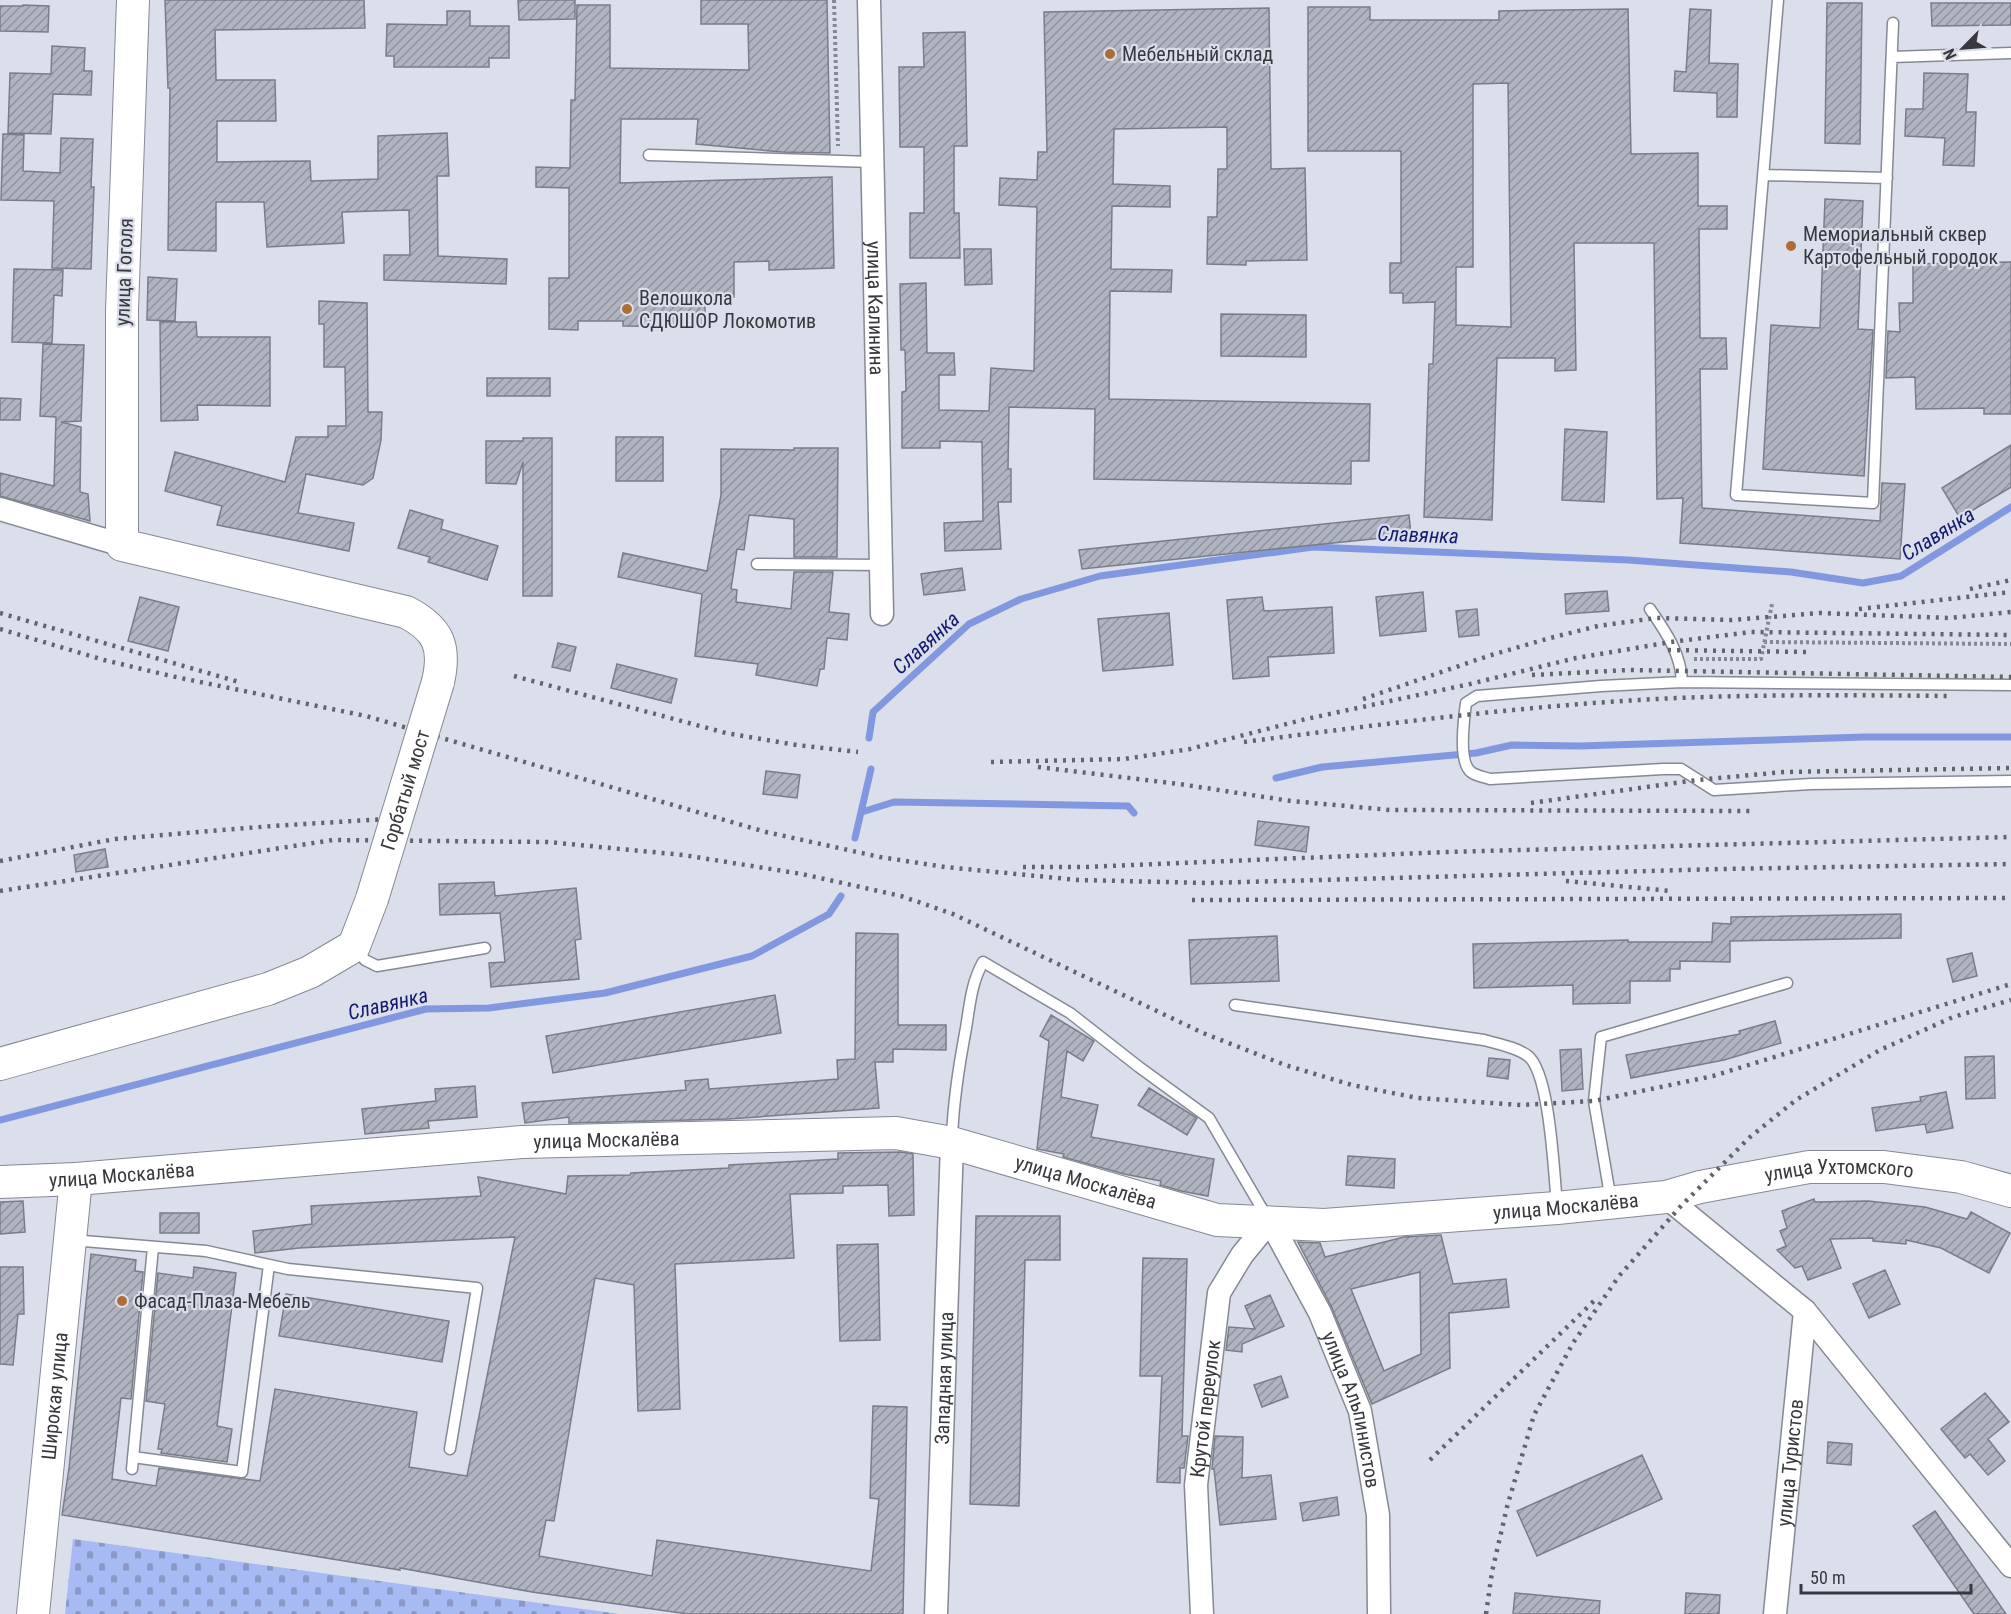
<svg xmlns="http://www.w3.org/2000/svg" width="2011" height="1614" viewBox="0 0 2011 1614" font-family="'Roboto Condensed',sans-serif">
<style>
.cemetery{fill:url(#cemetery-stones)}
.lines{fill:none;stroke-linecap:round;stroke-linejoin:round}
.stream{stroke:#8198e1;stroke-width:7}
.building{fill:url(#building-hatch);stroke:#797d88;stroke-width:1.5;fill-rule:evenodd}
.lane-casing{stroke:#858994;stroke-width:13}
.street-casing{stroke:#858994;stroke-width:25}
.secondary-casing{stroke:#858994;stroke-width:34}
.path{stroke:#858890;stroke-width:4;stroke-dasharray:3 3;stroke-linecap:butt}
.lane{stroke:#fff;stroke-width:10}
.street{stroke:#fff;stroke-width:22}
.secondary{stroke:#fff;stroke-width:32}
.rail{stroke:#61646a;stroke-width:4.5;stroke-dasharray:3 6;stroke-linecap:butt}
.secondary-bridge-casing{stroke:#858994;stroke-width:34;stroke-linecap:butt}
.secondary-bridge{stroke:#fff;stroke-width:32}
.poi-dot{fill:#ad6e35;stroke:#dadfeb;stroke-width:2}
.labels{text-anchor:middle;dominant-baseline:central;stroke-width:4.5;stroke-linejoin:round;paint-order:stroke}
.poi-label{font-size:20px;fill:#37393e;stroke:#dadfeb;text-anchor:start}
.street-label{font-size:20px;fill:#37393e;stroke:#dadfeb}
.water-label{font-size:21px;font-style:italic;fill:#141b6f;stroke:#dadfeb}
</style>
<defs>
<pattern id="cemetery-stones" width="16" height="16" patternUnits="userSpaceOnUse" patternTransform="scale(1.5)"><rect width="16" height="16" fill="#a7baf3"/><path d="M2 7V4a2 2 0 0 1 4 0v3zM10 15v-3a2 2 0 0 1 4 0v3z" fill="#8998c6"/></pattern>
<pattern id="building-hatch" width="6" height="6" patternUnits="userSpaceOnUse" patternTransform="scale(1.5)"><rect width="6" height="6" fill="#b0b4c0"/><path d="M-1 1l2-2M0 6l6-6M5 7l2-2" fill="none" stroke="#90939d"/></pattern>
</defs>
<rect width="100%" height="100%" fill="#dadfeb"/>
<path class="cemetery" d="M73 1539 620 1614H65Z"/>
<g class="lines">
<path class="stream" d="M869 738 873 712 969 624 1021 599 1100 576 1313 547 1628 560 1791 572 1863 583 1901 576 2011 507
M1276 778 1322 767 1476 753 1512 745 1579 746 1864 737H2011
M862 812 894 802 1128 806 1134 813
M855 838 871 769
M0 1120 426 1009 489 1008 605 993 752 956 829 914 841 896"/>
</g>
<path class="building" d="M165 0H364L365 28 215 30 216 80H275L276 121H217V162L310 161 311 181 378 179V136L447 133 449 176H437L438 256 507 259 506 284 384 280V255H410L409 210 342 212 344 243 267 247 264 202H216V251L168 250 170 88H168Z
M518 0H575V19L519 20Z
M701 0H827L830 153 782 152 696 144 698 119H621L620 183 832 177 834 268 769 270V261L734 262V297H705V327L623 326V321H578V330L549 329V278H569V188L536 187V167L570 168 571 100H575L577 5H610V68L749 70 748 24H701Z
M1827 3H1862L1860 144 1825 143Z
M1931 3H2011V25L1932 26Z
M23 5 49 6 48 32 0 31V6H23Z
M1308 7H1370V20H1499V11L1628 9 1631 154 1698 153V206H1727V229H1699L1700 338H1726L1727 369H1700L1702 508 1880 521 1882 483 1905 484 1900 559 1680 543 1683 498 1657 499 1654 243H1574L1576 370 1555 371V358H1497L1492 520 1424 517 1429 364H1433L1435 302 1403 303V293H1390V263H1401V151H1308ZM1508 83 1511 327 1456 325V267H1473V84Z
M1269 8 1271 169 1305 168 1307 260 1246 261V265L1207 264 1208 217H1217L1218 169H1227V127L1114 129 1113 184 1170 186V207L1112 206 1111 269 1172 270 1171 292 1110 291 1109 399 1370 404 1369 461H1351V484L1094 479 1095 409 1009 407 1008 469H1011V502H998L1001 549 945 551 944 523 983 521 982 442 940 441V448H902V392L906 391 905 350H901L900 284 926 283 927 353H954L955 375H939V410L989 411 991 368 1034 371 1037 207 999 205 1000 178 1037 180 1038 152H1047L1044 12Z
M1690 9 1711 10 1709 63 1738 64 1737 117H1717V93L1674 91 1675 71 1686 72Z
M447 11H470V26H509V58H489V67H394V56H386L387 24 447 25Z
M965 32 967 146H954V213H959L960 258H910V213H924V147H900L899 67H924L923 33Z
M52 46 85 48 84 71H92L91 95 53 94 51 134 8 133 10 73 51 74Z
M1924 73 1968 74 1966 112H1976L1974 166 1943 165 1945 138 1905 136 1906 109H1923Z
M3 134 24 135 23 171 60 173 61 138 93 139 91 187H94L91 269 52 268 54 201 1 200Z
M1825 199 1863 201 1858 329 1873 330 1864 476 1763 469 1771 325 1820 328Z
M964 249H991L992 284 965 285Z
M2011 262V414H1984V408L1916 409 1915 377 1886 378 1888 331 1900 332 1899 303H1913V264Z
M14 269 63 270 62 296 54 295 52 343 12 342Z
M148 277 177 279 175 321 147 320Z
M319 301 367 303 368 412H382L381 440 373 478 363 485 306 474 298 513 354 523 349 551 217 525 222 506 165 491 175 452 285 482 296 437H328V426H346L345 367H324V324H319Z
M1221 314 1306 315V357L1221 356Z
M160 322H196L197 337H270V406L197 405 198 420 161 421Z
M43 344 84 345 81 421 61 422 81 427 80 492 88 494 90 521 0 496V473L54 486 56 417 40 416Z
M487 378H550V396H487Z
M0 398 21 399 20 420H0Z
M1565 429 1607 432 1604 502 1562 500Z
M616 437H663V481H616Z
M523 438H552V596H523V462L516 484 486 483V441H523Z
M2011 445V487L1960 518 1942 488Z
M794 448H838L837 557H794V519L749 515 744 550 737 549 731 589 737 590 736 602 791 609 794 572H833L829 612 849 614 847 640 827 638 824 669H820L817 686 756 675 758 664 695 656 702 594 618 577 623 553 707 571 721 495V449L794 450Z
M410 510 443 520 441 529 498 546 487 580 428 562 430 557 398 548Z
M1409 515 1411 535 1082 569 1079 550Z
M962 568 965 590 924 595 921 574Z
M1607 591 1609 611 1566 614 1565 594Z
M1423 592 1426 631 1380 636 1376 597Z
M140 597 179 607 168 651 128 641Z
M1262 597 1264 611 1332 607 1334 653 1268 657 1269 676 1233 679 1227 600Z
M1477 609 1479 635 1459 637 1456 611Z
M1169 613 1173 665 1103 671 1098 619Z
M558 643 576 647 570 671 552 667Z
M617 664 677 679 671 703 611 688Z
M766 771 800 775 797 798 763 794Z
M1258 821 1309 827 1306 852 1255 845Z
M105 849 108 867 76 872 74 855Z
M494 882 495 896 576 888 581 939 575 940 579 979 491 987 489 963 505 962 500 913 440 915 439 884Z
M1901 914V938L1730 941V962L1680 961V969H1670V981H1630V1003L1573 1004V985L1474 988 1473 944 1628 940V942H1712L1713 923 1731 924V917Z
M856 933 898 934V1025H946V1050L893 1049V1062H875L879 1108 729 1119 569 1123V1117L525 1123 522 1103 686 1090 685 1081 708 1079 709 1089 838 1079 837 1060 855 1059Z
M1277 936 1279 981 1191 984 1189 940Z
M1972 953 1977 976 1953 982 1947 959Z
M775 995 781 1033 553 1073 546 1036Z
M1051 1015 1094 1041 1083 1061 1067 1051 1061 1097 1098 1105 1091 1137 1214 1159 1208 1196 1181 1191 1160 1185 1161 1181 1124 1174 1063 1157 1064 1154 1037 1149 1049 1041 1040 1036Z
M1775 1021 1781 1043 1724 1060 1631 1078 1626 1055 1740 1034 1739 1031Z
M1581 1049 1583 1089 1562 1091 1560 1050Z
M1994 1056 1995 1098 1966 1099 1965 1057Z
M1489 1058 1510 1060 1508 1079 1487 1076Z
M475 1086 477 1117 428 1121 429 1128 365 1134 362 1109 436 1101 435 1089Z
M1149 1088 1197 1118 1187 1135 1138 1105Z
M1946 1092 1953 1128 1927 1133 1925 1124 1876 1131 1872 1108 1921 1101 1920 1097Z
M902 1152 913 1154 914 1215 889 1216 888 1185 843 1186V1193L790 1194 794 1258 675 1264 680 1409 638 1411 634 1285 595 1278 554 1521 546 1520 539 1556 652 1576 657 1540 871 1571 879 1499 870 1498 873 1406 907 1407 903 1614H688L532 1592 400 1568V1570L62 1515 69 1468 91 1254 136 1260 135 1271 143 1272 131 1399 121 1398 112 1479 156 1486 159 1468 260 1481 275 1389 417 1412 409 1467 467 1476 515 1237 299 1248 255 1253 253 1231 312 1224 311 1206 481 1196 478 1177 566 1194 568 1176 630 1175 631 1173 729 1168V1165L838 1159V1153Z
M1348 1156 1395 1159 1394 1188 1346 1185Z
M1814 1199 1815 1202 1868 1201 1925 1207 1967 1219 1971 1212 2010 1233 1989 1273 1941 1248 1906 1240V1244L1873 1241V1238L1830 1239 1841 1268 1808 1280 1802 1266 1795 1268 1777 1250 1786 1246 1780 1231 1787 1228 1782 1211Z
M23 1201 25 1232 0 1234V1202Z
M160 1213H199V1233H160Z
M976 1216H1060V1260H1025L1019 1506 970 1504Z
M1441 1235 1453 1284 1506 1279 1509 1307 1449 1313 1450 1368 1372 1404 1332 1308 1298 1242 1320 1243 1325 1257 1404 1237ZM1420 1272 1421 1354 1384 1371 1351 1289Z
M878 1244 880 1340 840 1341 837 1245Z
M1143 1258 1187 1259 1182 1436H1188L1184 1468H1180V1483L1157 1482 1162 1376H1140Z
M0 1267H23L24 1314H18L13 1365 0 1364Z
M194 1267 236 1273 217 1426 232 1429 227 1462 161 1453 162 1449H158L165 1404 146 1401 158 1273 193 1278Z
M1885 1270 1900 1304 1869 1318 1853 1284Z
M286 1294 449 1321 442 1362 279 1336Z
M1270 1295 1284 1326 1242 1344V1352L1226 1350 1229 1327 1255 1329 1245 1306Z
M1281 1376 1288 1397 1262 1407 1254 1385Z
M1985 1393 2009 1422 1988 1439 2005 1461 1988 1475 1970 1454 1965 1458 1941 1429Z
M1215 1436 1243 1437 1242 1478 1271 1475 1276 1519 1220 1525 1214 1469H1212Z
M1828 1442 1852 1444 1851 1465 1827 1463Z
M1642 1455 1662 1499 1537 1556 1517 1511Z
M1337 1497 1339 1515 1303 1521 1300 1503Z
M1935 1511 2006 1614H1974L1913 1526Z
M1515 1593 1600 1601 1599 1614H1513Z
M1686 1593 1720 1595 1719 1614H1685Z"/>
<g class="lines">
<defs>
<path id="lane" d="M1778 0 1736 495 1873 503 1893 23
M1892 57 2011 53
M649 155 872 162
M1763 175 1887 178
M757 564 881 565
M1650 609C1666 632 1681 654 1682 682
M2011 685 1682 682 1601 686 1477 696 1466 703C1464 718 1458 762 1471 772 1476 776 1484 777 1490 779L1663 769H1681L1714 790 1811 784 2011 781
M356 948 365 960 377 966 485 948
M1235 1005 1484 1040C1498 1044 1516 1047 1528 1056 1550 1073 1554 1175 1557 1205
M952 1139C953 1102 959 1065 966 1028 970 1004 971 984 983 962L1070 1013 1139 1067 1209 1118 1268 1219
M1611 1201 1594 1101 1601 1037 1787 983
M71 1240 206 1251 288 1269 477 1288 450 1449
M133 1457 242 1472 269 1265
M132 1469 153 1247"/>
<g id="street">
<path id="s1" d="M869 0 882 614"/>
<path d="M0 509 122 545"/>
<path d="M1666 1197 1805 1311 2011 1566"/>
<path id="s2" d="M936 1614 952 1143"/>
<path id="s3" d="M1202 1614 1196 1485 1219 1293 1242 1255 1270 1221 1320 1313 1360 1411 1378 1515 1379 1614"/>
<path id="s4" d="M1775 1614 1805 1311"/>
</g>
<g id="secondary">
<path d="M133 0 122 310V545L406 612C439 629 446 647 438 682"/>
<path d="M0 1064 268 989 310 972 354 946 372 899"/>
<path id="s5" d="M0 1182 76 1179 522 1142 896 1133 952 1143 1217 1220 1324 1225 1557 1208 1666 1197 1700 1187 1809 1167H1884L1961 1177 2011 1191"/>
<path id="s6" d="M33 1614 76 1179"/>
</g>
</defs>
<use href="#lane" class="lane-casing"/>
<use href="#street" class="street-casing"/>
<use href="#secondary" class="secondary-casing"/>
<path class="path" d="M834 0 838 146
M1764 642 2011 644
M1694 659H1761L1772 604"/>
<use href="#lane" class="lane"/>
<use href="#street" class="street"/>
<use href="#secondary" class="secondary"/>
<path class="rail" d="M1970 589 2011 580
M1859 609 2011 592
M0 613 239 682
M0 629 104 660 171 676 366 716 766 832 880 857 945 867 1078 880 1208 883 1722 869 2011 864
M1668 650 1810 652
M1532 675 1629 670 2011 677
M514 676 726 733 797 745 858 752
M1363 699 1488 656 1550 638 1598 626 1656 618 1732 620 1820 613 1949 618 2011 612
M1244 742C1375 725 1506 708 1638 700 1741 694 1845 695 1948 696
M991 762 1124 759 1190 749 1306 719 1470 684 1576 658 1671 642 1751 632 2011 635
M1038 767 1179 784 1291 801 1390 810 1750 811
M1531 803 1697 780 1784 772 2011 768
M0 861 115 839 272 826 402 818
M1023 867H1084L1447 852 2011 837
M1566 881 1671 891
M0 891 333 840 548 842 683 855 802 874 901 896 953 914 1203 1033 1285 1065 1352 1085 1418 1098 1521 1105 1594 1101 1713 1076 2011 984
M1192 900 2011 898
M1430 1460 1598 1297
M1486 1614 1492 1572 1507 1507 1534 1415 1573 1343 1619 1276 1680 1207 1750 1137 1796 1100 1880 1050 1953 1017 2011 1000"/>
<defs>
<g id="secondary-bridge">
<path id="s7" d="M372 899 438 682"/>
</g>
</defs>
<use href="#secondary-bridge" class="secondary-bridge-casing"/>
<use href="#secondary-bridge" class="secondary-bridge"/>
</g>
<g class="poi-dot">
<circle cx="1110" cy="54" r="6"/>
<circle cx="1791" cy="246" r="6"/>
<circle cx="627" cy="309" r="6"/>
<circle cx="122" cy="1301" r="6"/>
</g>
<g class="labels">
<g class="poi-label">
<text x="1122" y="54">Мебельный склад</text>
<text x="1803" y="234">Мемориальный сквер<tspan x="1803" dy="23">Картофельный городок</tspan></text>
<text x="639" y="298">Велошкола<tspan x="639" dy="23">СДЮШОР Локомотив</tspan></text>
<text x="134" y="1301">Фасад-Плаза-Мебель</text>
</g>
<g class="street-label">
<text transform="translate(124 272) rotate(-88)">улица Гоголя</text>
<text stroke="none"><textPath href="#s1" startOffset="308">улица Калинина</textPath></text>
<text stroke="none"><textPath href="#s7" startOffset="114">Горбатый мост</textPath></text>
<text stroke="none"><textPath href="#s5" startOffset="608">улица Москалёва</textPath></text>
<text stroke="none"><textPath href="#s5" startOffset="1857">улица Ухтомского</textPath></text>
<text stroke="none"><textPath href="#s5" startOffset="122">улица Москалёва</textPath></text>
<text stroke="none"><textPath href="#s5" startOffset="1094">улица Москалёва</textPath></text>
<text stroke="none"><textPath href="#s5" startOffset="1580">улица Москалёва</textPath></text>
<text stroke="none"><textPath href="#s2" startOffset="236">Западная улица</textPath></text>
<text stroke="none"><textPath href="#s6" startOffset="219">Широкая улица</textPath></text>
<text stroke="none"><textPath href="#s3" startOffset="206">Крутой переулок</textPath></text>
<text stroke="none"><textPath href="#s3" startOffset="618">улица Альпинистов</textPath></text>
<text stroke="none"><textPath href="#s4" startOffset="152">улица Туристов</textPath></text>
</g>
<g class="water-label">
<text transform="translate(1938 534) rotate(-32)">Славянка</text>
<text transform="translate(1418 535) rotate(2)">Славянка</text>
<text transform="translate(926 643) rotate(-42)">Славянка</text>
<text transform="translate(388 1004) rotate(-13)">Славянка</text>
</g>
</g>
<g transform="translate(1963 48) rotate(245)" stroke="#dadfeb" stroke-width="4.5" paint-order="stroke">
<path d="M0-4.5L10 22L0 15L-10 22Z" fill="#37393e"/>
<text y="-9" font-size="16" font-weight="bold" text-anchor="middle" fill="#37393e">N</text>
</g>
<path d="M1801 1584v9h170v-9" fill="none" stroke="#37393e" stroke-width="3"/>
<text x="1810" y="1584" font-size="18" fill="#37393e" stroke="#dadfeb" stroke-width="4.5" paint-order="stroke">50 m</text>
</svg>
